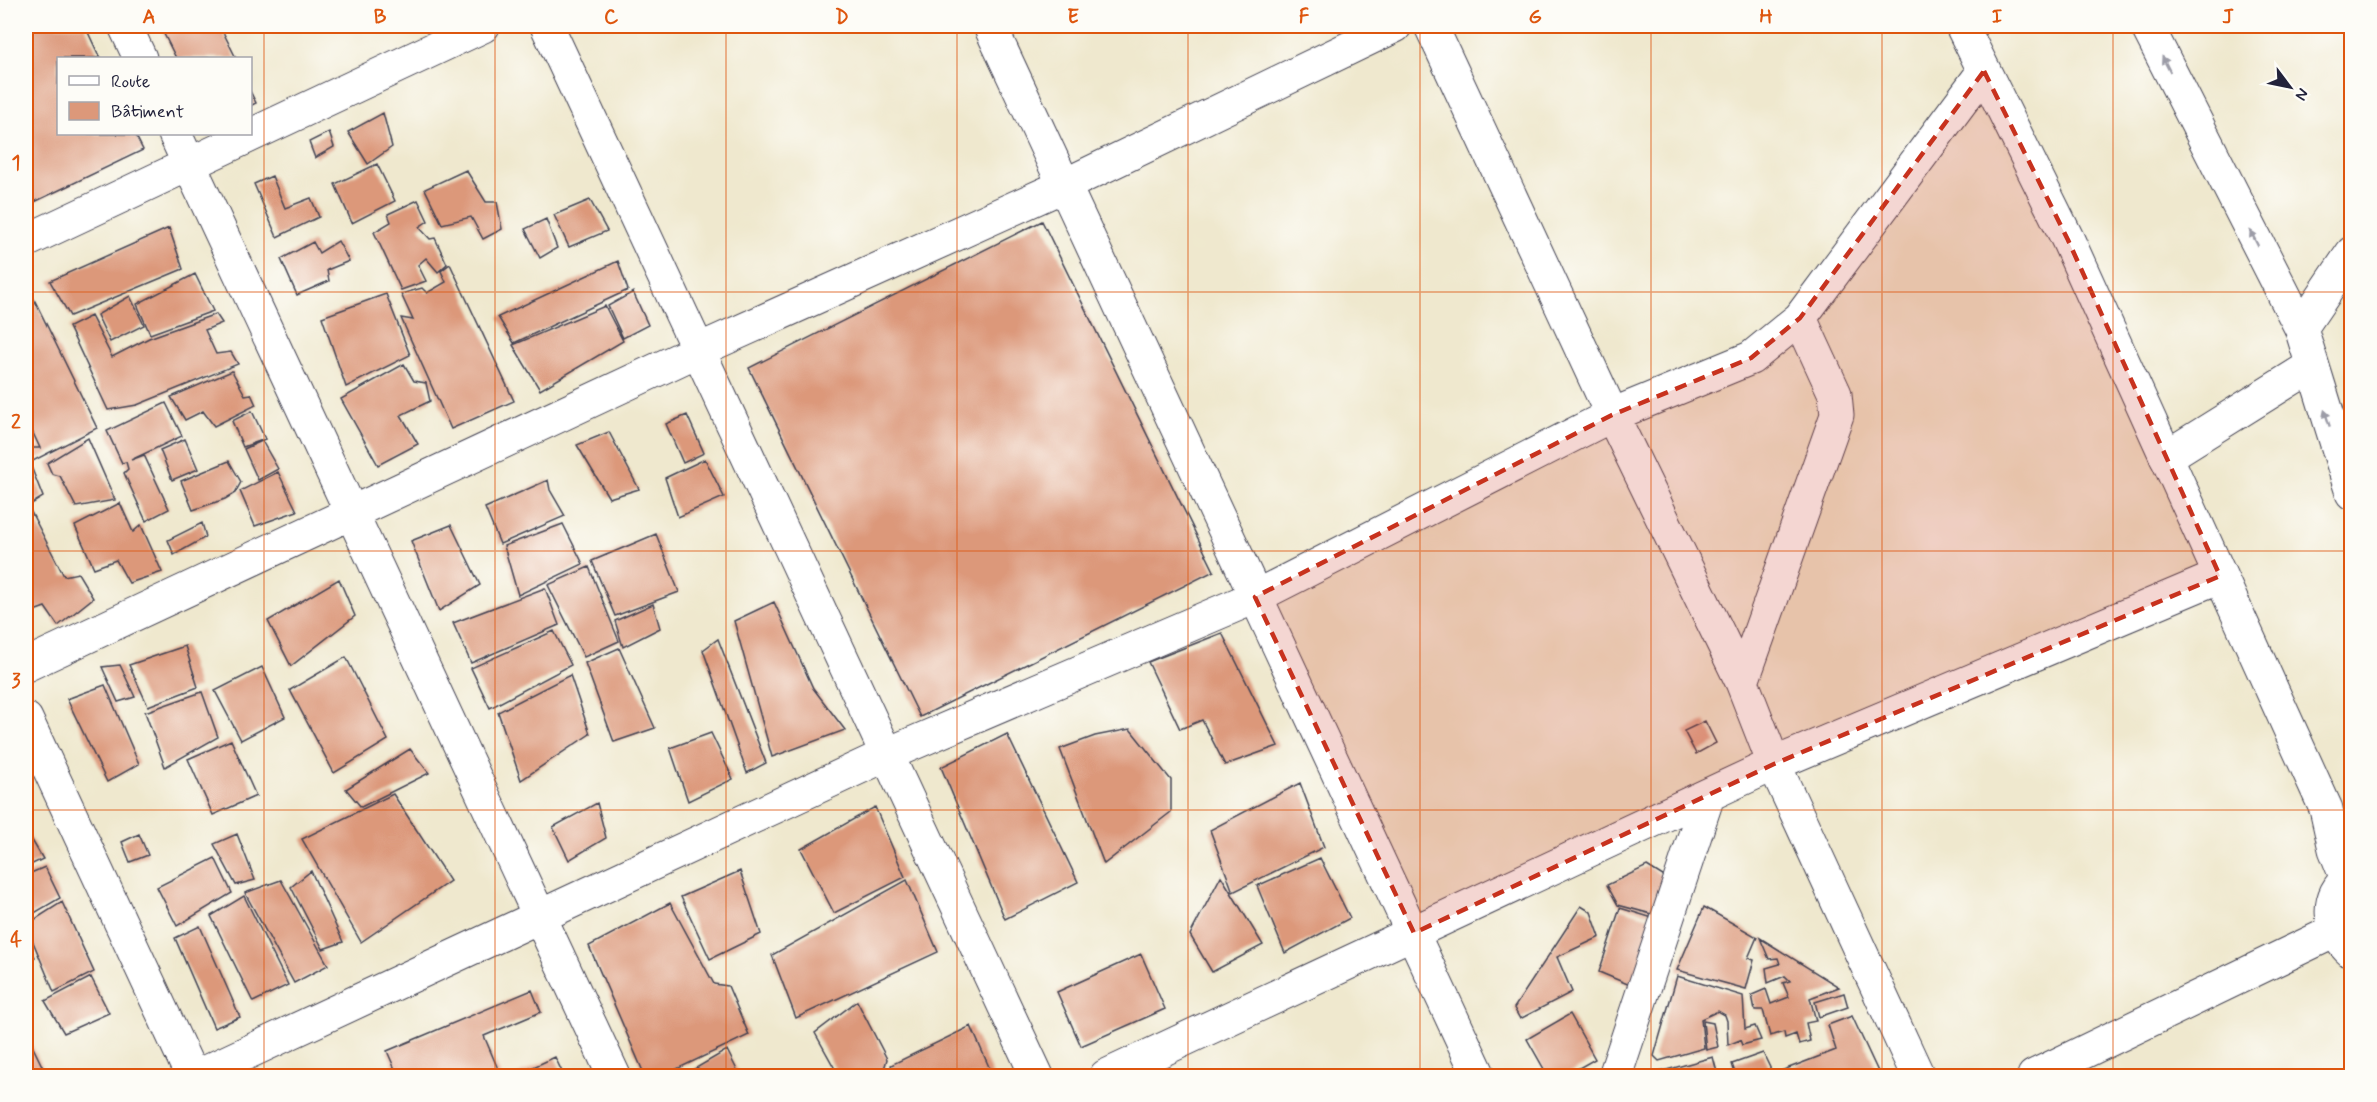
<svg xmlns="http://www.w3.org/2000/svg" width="2377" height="1102" viewBox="0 0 2377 1102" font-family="Mynerve,sans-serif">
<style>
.building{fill:#dc987a}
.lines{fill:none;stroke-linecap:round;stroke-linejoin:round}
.minor-casing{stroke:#414051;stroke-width:35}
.tertiary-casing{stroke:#414051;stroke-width:35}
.minor{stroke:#fff;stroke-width:33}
.tertiary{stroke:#fff;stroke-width:33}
.oneway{fill:#9c9ca7}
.marked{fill:#c8321e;fill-opacity:0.2;stroke:#c8321e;stroke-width:4.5;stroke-dasharray:12 8;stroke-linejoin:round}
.grid{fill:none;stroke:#de560e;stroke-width:1.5;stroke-opacity:0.55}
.neatline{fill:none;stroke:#de560e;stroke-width:2}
.grid-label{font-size:20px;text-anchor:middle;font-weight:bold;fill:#de560e}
</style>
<rect width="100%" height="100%" fill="#fdfcf7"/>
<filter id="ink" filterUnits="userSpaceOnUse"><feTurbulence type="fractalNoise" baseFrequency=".0167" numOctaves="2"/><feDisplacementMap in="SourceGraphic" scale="12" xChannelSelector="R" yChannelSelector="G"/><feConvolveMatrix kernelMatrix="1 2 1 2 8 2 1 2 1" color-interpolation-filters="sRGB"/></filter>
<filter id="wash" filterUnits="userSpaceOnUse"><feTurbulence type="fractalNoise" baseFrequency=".008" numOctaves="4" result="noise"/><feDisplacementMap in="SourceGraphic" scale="24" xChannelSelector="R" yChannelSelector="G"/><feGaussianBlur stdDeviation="1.35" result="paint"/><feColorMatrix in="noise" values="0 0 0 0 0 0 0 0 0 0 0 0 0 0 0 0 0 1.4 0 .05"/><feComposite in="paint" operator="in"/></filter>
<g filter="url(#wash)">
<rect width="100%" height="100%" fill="#efe8ce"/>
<g id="blocks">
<path class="building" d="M26 26H85L100 58H58V134H135L143 150 26 206Z
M160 26H220L236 58H176Z
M250 91 256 103 250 106Z
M383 113 392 147 368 164 348 132Z
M329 132 334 147 315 158 309 142Z
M377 164 395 201 352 223 335 184Z
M466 170 486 202H497L502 229 483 239 471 217 442 224 425 189Z
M272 176 285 208 311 198 319 217 277 237 254 184Z
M418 200 428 221 419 227 430 239 435 238 447 264 438 272 426 258 418 265 426 281 401 290 374 232 391 222 388 214Z
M590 200 607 231 569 247 554 215Z
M546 219 557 248 540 258 525 229Z
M1042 221 1214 571 920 717 749 368Z
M169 228 183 269 70 316 50 281Z
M338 241 349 261 327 270 329 281 297 295 281 259 313 242 319 253Z
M618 261 628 290 514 343 498 317Z
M450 264 514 401 451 429 401 318 413 320 401 294 422 288 427 293 446 282 441 271Z
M195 274 213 311 150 334 137 304Z
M633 292 648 325 623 338 608 306Z
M386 294 410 355 346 387 322 317Z
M130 296 144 325 110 342 97 315Z
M33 297 97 428 31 462 27 448H40L26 418V300Z
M605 306 623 341 540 390 513 345Z
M216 314 222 323 205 330 216 354 231 352 238 364 137 405 108 410 69 327 91 316 112 357 149 338Z
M404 364 414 381 426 383 430 401 401 415 418 444 378 465 341 399Z
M232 371 245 395 251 394 256 405 214 426 203 411 185 420 171 397Z
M166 403 182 436 131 460 144 455 169 509 146 521 124 473 128 469 126 462 122 463 107 431Z
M252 411 265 439 243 447 232 421Z
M687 415 704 453 683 463 666 424Z
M609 432 639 489 609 498 577 445Z
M88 438 115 500 76 507 60 476 52 474 47 463Z
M185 439 198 469 172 480 160 450Z
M262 441 278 469 258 480 244 449Z
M705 459 724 497 678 517 665 478Z
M229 461 241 482 235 493 225 499 193 510 181 481Z
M32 469 43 497 28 506 64 576 78 573 93 598 58 626 45 607 26 614V471Z
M278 472 297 511 255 526 240 491Z
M548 480 550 490 565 516 500 544 485 508Z
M120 503 133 532 141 525 162 572 129 583 116 560 94 568 75 526Z
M202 523 206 537 174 555 168 540Z
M563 524 583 564 518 595 504 546Z
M451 525 480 585 439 611 411 541Z
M656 534 679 592 615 616 592 561Z
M589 567 619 641 584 657 548 585Z
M339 579 355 616 291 666 268 621Z
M545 588 559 625 471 663 453 623Z
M774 602 813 688 845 730 772 757 734 621Z
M653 604 660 628 623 647 615 621Z
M554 631 571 665 490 708 471 668Z
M1222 633 1278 746 1225 765 1202 720 1180 729 1148 662Z
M718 639 766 763 747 773 703 650Z
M185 646 198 687 148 706 129 665Z
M619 648 655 728 614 742 585 663Z
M346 657 388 740 334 773 290 690Z
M120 665 135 697 118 702 102 667Z
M262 667 285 717 241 740 215 691Z
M570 675 590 734 521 780 498 712Z
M105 685 139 764 107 782 67 699Z
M202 692 218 737 165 767 145 712Z
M1705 721 1716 743 1696 754 1684 731Z
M1130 729 1171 780V812L1104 864 1060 749 1095 736Z
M711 733 733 779 688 801 670 748Z
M1007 734 1078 882 1005 919 941 767Z
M231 740 256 796 213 815 188 759Z
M410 749 429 773 361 807 346 789Z
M1300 783 1324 847 1233 892 1210 830Z
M393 794 450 881 361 942 302 839Z
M597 803 606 838 569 860 553 827Z
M875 807 905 877 834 913 801 849Z
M26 830 43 859 26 867Z
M139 834 148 855 130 862 122 842Z
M237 834 255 880 236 885 214 844Z
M215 858 232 893 177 926 157 887Z
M1320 858 1350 918 1285 953 1257 886Z
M1647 866 1674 883 1659 916 1618 905 1607 885Z
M45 867 60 898 26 918V875Z
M311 871 343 942 323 949 291 887Z
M740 871 761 934 710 959 681 897Z
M1221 876 1263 945 1212 972 1190 935Z
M281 880 328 965 294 983 245 893Z
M907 880 938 952 796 1018 772 955Z
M244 896 288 985 253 1002 211 916Z
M62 902 94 972 54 992 26 925Z
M670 903 714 984 728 986 749 1035 662 1076H645L589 946Z
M1581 906 1591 912 1600 937 1557 957 1572 992 1520 1019 1514 1008Z
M1704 907 1757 937 1748 958 1754 960 1746 989 1677 970Z
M1620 908 1656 919 1637 988 1599 972Z
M200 926 240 1017 214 1028 175 938Z
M26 937 35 957 26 961Z
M1760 938 1839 987 1810 998 1816 1021 1806 1023 1810 1041 1799 1044 1796 1034 1785 1038 1784 1032 1770 1036 1763 1010H1755L1752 995 1766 989 1771 1004 1789 997 1783 983 1790 981 1785 976 1768 983 1766 968 1780 964 1778 958 1769 959Z
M1141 954 1165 1009 1081 1046 1057 992Z
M1677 976 1743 996 1745 1029 1755 1026 1761 1040 1742 1045 1740 1040 1728 1045 1727 1021 1725 1015 1718 1011 1701 1019 1704 1048 1659 1061 1654 1056Z
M91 977 109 1013 64 1033 45 1001Z
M532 990 541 1012 484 1036 501 1076H398L387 1051Z
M1844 993 1848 1007 1819 1017 1815 1002Z
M857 1001 887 1059 882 1076H839L815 1033Z
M1570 1014 1595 1059 1565 1076H1548L1527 1039Z
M1852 1016 1880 1076H1784L1781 1071 1836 1050 1828 1025Z
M1703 1021 1713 1023 1718 1047 1706 1050Z
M971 1026 993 1076H896L891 1065Z
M26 1033 47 1076H26Z
M727 1050 740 1076H694L691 1071Z
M1763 1053 1774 1076H1736L1732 1064Z
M555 1057 564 1076H514Z
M1713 1057 1718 1076H1652V1074Z"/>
</g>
</g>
<g filter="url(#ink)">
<use href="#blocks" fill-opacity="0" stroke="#414051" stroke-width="1.5"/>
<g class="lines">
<defs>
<path id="minor" d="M125 26 140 58
M547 26 1037 1076
M1431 26 1612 415 1742 682 1774 764 1918 1076
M2147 26 2301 328 2352 493
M175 134 614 1076
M26 241 483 26
M2301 328 2352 253
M2166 457 2310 367
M26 665 699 350 1063 186 1395 26
M1742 682 1837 415 1835 394 1800 318
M26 719 192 1076
M197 1076 888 754 1255 597 1612 415 1751 358 1800 318 1984 71
M1106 1076 1774 764 2220 576
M1615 1076 1708 796"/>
<path id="tertiary" d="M990 26 1479 1076
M1962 26 2068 240 2326 809 2335 849 2347 879
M2352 876C2323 894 2328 932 2352 952
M2034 1076 2335 931"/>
</defs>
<use href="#minor" class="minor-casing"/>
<use href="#tertiary" class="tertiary-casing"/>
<use href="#minor" class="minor"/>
<use href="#tertiary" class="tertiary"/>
</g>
<defs><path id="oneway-solid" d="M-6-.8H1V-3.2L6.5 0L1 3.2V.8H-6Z" transform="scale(1.5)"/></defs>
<g class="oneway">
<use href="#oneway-solid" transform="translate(2166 64) rotate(-117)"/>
<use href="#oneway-solid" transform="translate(2254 238) rotate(-117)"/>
<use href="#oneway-solid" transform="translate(2327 418) rotate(-108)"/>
</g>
</g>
<path class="marked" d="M1984 71 2068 240 2220 576 1774 764 1414 933 1255 597 1612 415 1751 358 1800 318Z"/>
<path class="grid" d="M264 26V1076M495 26V1076M726 26V1076M957 26V1076M1188 26V1076M1420 26V1076M1651 26V1076M1882 26V1076M2113 26V1076M26 292H2352M26 551H2352M26 810H2352"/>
<rect width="2377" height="1102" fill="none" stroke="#fdfcf7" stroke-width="66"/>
<rect x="57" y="57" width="195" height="78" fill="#fdfcf7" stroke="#a5a5ac" stroke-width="1.5"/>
<rect x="69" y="76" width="30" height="9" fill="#ffffff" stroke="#a5a5ac" stroke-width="1.5"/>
<text x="111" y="87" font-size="18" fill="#22223b">Route</text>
<rect x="69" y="102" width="30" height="18" fill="#dc987a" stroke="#a5a5ac" stroke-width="1.5"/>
<text x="111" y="117" font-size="18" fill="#22223b">Bâtiment</text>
<g transform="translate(2290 87) rotate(122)" stroke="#fdfcf7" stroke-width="4.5" paint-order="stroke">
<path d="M0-4.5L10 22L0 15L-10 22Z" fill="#22223b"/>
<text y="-9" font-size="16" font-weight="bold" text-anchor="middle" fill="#22223b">N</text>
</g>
<rect x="33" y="33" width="2311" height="1036" class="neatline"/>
<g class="grid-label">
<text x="149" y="23">A</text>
<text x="380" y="23">B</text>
<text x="611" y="23">C</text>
<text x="842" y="23">D</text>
<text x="1073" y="23">E</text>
<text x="1304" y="23">F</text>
<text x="1535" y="23">G</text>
<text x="1766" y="23">H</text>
<text x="1997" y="23">I</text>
<text x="2228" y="23">J</text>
<text x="16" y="169">1</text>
<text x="16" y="428">2</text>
<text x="16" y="687">3</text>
<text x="16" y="946">4</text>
</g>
</svg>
